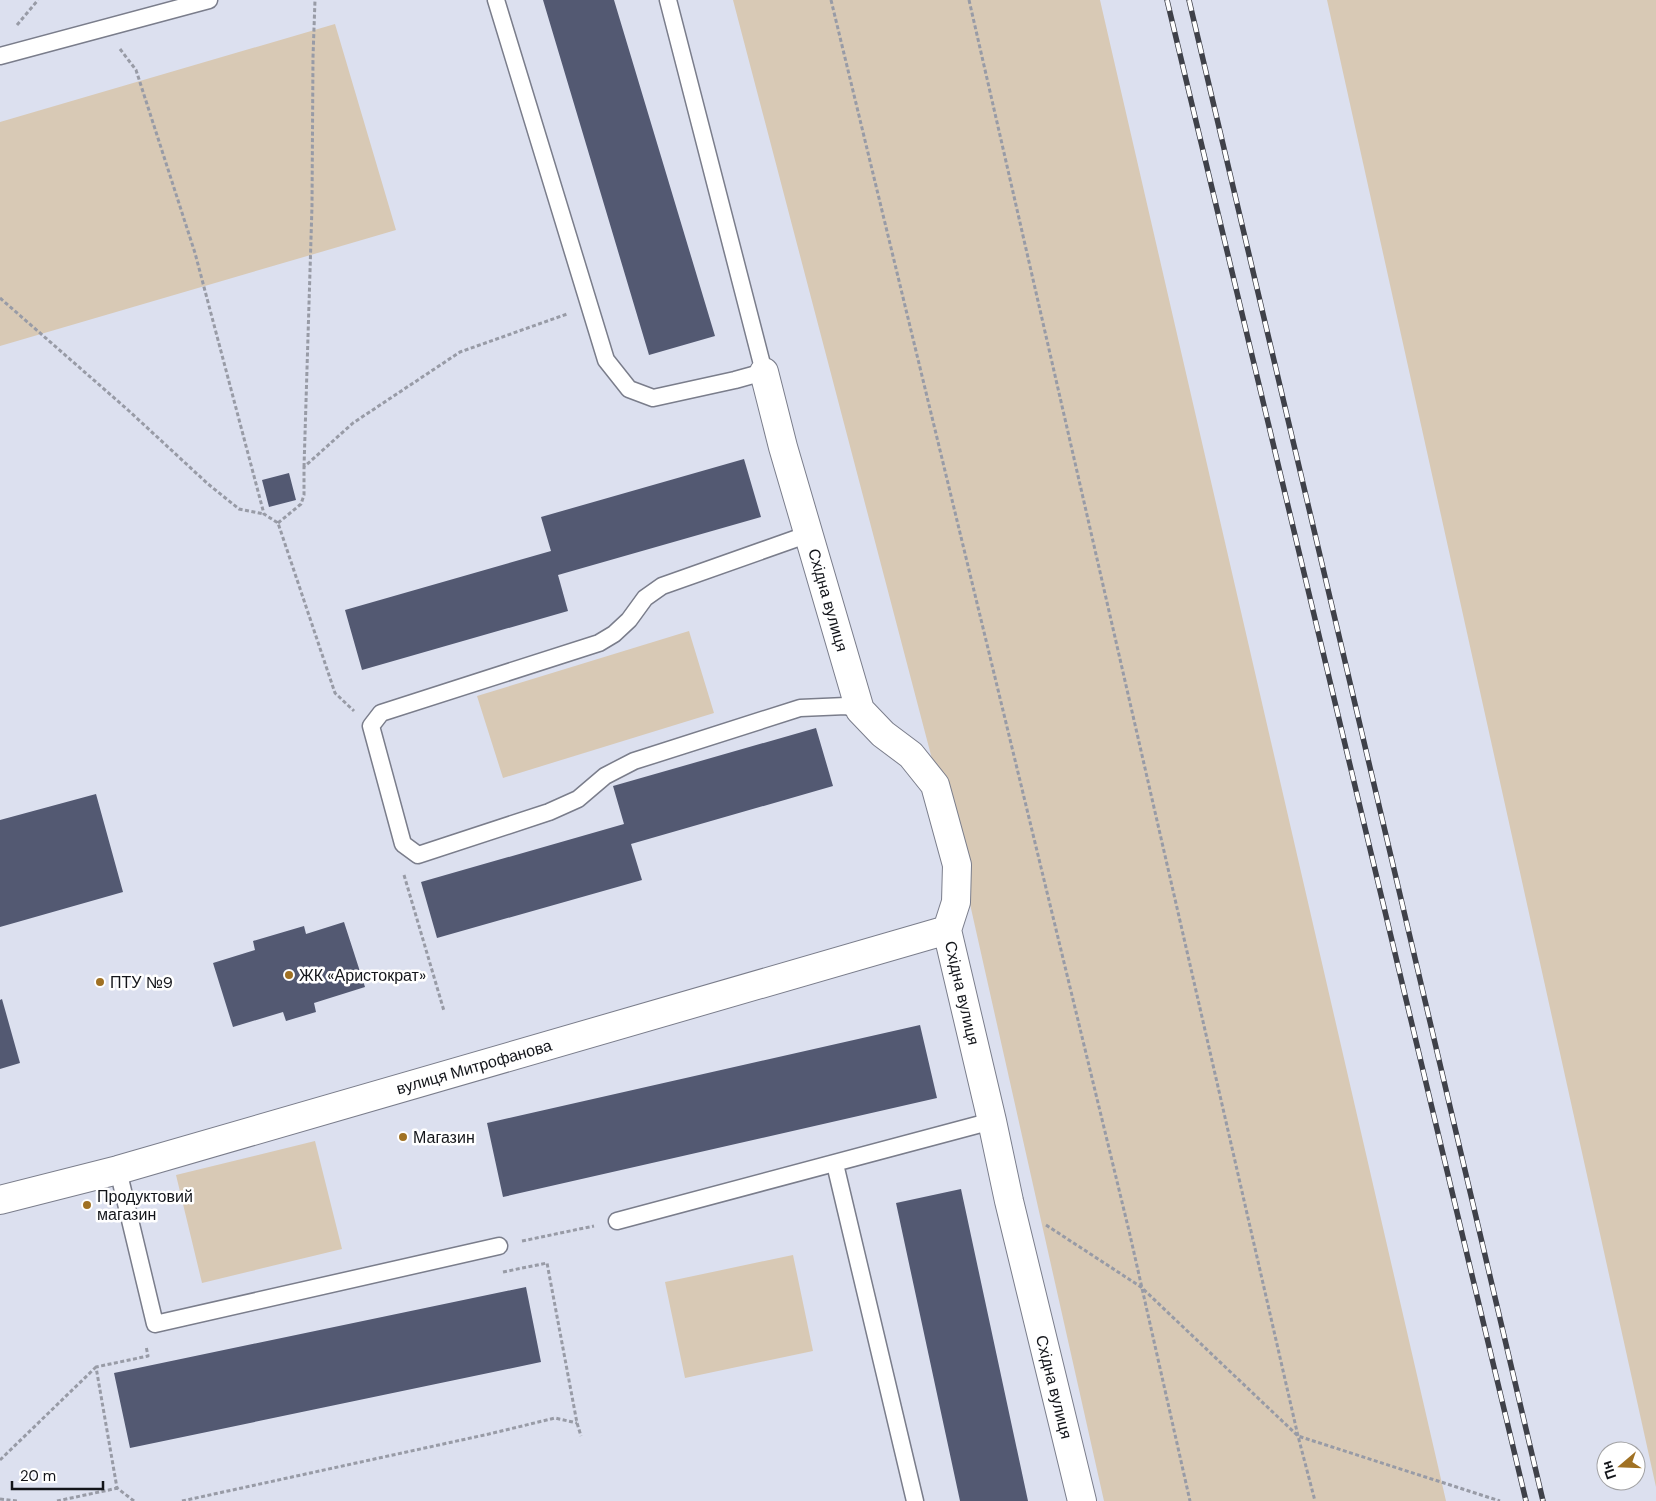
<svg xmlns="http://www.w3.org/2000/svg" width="1656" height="1501" viewBox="0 0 1656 1501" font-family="'DM Sans',sans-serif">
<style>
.green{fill:#d8c9b5}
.building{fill:#535972}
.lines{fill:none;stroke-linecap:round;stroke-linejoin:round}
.lane-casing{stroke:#7a7d8b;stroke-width:19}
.street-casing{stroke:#7a7d8b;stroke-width:30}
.path{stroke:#989ba6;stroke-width:3;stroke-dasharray:4 2.5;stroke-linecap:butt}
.lane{stroke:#fff;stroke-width:16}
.street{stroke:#fff;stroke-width:28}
.rail-casing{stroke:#3f4149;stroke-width:5.5}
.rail{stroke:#fff;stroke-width:4;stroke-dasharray:11;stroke-linecap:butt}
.poi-dot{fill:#a07123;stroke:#fff;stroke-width:2}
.labels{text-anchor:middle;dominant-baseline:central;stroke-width:5;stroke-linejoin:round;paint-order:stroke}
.street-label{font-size:16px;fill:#13151a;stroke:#fff}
.poi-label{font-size:16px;fill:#13151a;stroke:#fff;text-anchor:start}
</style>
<rect width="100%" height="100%" fill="#dce0ef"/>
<path class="green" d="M733 0H1100L1446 1501H1104L970 904Z
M1327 0H1656V1487Z
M335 24 396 230 0 346V122Z
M689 631 714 713 503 778 477 696Z
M315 1141 342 1249 202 1283 176 1175Z
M793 1255 813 1351 685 1378 665 1282Z"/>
<path class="building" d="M543 0H614L715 336 649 355Z
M744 459 761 517 558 575 568 611 362 670 345 610 551 551 541 517Z
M289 473 296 500 269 507 262 480Z
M816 728 833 786 631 844 642 880 437 938 421 882 624 824 613 786Z
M96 794 123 892 0 927V820Z
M344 922 365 987 314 1003 316 1012 286 1021 283 1012 233 1027 213 963 255 950 253 941 304 926 306 934Z
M2 999 20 1063 0 1069V1000Z
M920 1025 937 1098 503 1197 487 1123Z
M961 1189 1028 1501H960L896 1203Z
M526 1287 541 1362 130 1448 114 1373Z"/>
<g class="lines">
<defs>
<path id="lane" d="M496 0 606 360 629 389 653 398 735 380 764 372 668 0
M0 56 209 0
M809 534 662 586 645 598 629 620 614 634 599 643 381 713 371 726 403 844 418 855 549 812 578 799 605 776 634 761 800 708 846 706 860 710
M835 1164 915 1501
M118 1170 155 1324 499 1246
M617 1221 992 1121"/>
<path id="street" d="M764 372 783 447 860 710 883 734 911 755 935 785 957 865 956 902 947 930 992 1121 1009 1201 1082 1501
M0 1200 118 1170 947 930"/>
</defs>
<use href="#lane" class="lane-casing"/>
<use href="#street" class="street-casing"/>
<path class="path" d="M831 0 1130 1235 1190 1501
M969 0 1298 1436 1315 1501
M17 25 38 0
M120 49 136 70 195 253 264 514 278 523 335 693 354 711
M0 298 128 410 208 484 239 509 264 514
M304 467 312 206 313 57 315 0
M278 523 301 504 304 495V467L353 423 460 352 567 314
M404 875 444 1011
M1046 1225 1141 1287 1298 1436 1500 1501
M522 1241 594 1226
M503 1272 547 1263 577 1423 581 1436
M0 1460 96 1367
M0 1499 17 1501
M57 1501 118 1488
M134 1501 117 1488 96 1367 148 1356 146 1346
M182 1501 489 1434 555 1418 577 1423"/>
<use href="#lane" class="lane"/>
<use href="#street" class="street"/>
<defs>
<path id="rail" d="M1167 0 1526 1501
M1189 0 1543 1501"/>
</defs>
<use href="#rail" class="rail-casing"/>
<use href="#rail" class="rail"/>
</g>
<g class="poi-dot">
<circle cx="289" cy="975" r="5"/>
<circle cx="100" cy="982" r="5"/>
<circle cx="403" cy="1137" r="5"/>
<circle cx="87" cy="1205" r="5"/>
</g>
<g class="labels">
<g class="street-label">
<text transform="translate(828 600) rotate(74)">Східна вулиця</text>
<text transform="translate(962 993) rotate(77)">Східна вулиця</text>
<text transform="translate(474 1067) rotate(-16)">вулиця Митрофанова</text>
<text transform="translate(1054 1387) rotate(76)">Східна вулиця</text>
</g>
<g class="poi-label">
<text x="299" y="975">ЖК «Аристократ»</text>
<text x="110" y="982">ПТУ №9</text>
<text x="413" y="1137">Магазин</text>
<text x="97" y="1196">Продуктовий<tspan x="97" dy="18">магазин</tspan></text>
</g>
</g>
<g transform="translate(1621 1466) rotate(251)"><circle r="24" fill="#ffffff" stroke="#a1a1a3"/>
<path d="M0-4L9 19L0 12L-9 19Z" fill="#a07123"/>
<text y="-8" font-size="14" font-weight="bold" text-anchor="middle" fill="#13151a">Пн</text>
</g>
<path d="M12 1481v8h91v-8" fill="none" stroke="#13151a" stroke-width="2.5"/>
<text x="20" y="1481" font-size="15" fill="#13151a" stroke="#ffffff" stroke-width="4" paint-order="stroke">20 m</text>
</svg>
